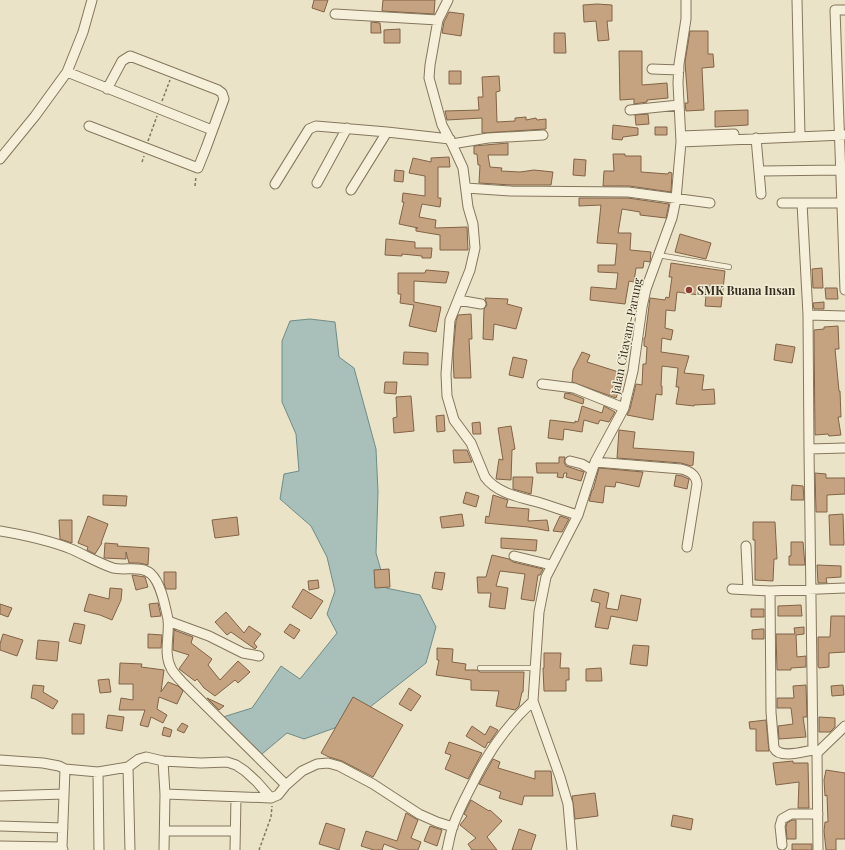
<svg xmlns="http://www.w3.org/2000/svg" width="845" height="850" viewBox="0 0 845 850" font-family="'Playfair Display',serif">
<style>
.water{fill:#a8bfba;stroke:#6f8c88}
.building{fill:#c5a380;stroke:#826346}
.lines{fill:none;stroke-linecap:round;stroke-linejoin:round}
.service-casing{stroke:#85765e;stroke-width:6}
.minor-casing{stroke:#85765e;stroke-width:11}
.path{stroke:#85765e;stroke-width:1.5;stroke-dasharray:3 2;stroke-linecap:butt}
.service{stroke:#f6f0da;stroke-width:4.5}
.minor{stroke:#f6f0da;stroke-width:9}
.poi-dot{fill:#8e3b33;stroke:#f3edd6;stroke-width:1.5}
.labels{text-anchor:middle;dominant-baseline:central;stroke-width:3;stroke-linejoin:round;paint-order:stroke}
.poi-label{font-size:12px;font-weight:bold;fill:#362d20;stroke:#f3edd6;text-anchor:start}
.street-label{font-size:12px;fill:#362d20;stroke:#f3edd6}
</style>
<rect width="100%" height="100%" fill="#ebe3c7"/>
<path class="water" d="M310 319 335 322 339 357 354 368 376 449 378 492 376 553 386 588 420 595 436 627 426 663 365 711 343 725 304 739 287 733 262 754 223 717 252 708 281 666 300 679 337 633 327 614 335 591 327 557 311 526 280 499 284 474 299 471 296 434 282 402V341L290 321Z"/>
<path class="building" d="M314 0H328L324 12 312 8Z
M383 0H435L434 14 382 11Z
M597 4 612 5V21H607L609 40 598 41 596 21 584 22 583 5Z
M449 12 464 14 461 36 442 33 444 22Z
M371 22 380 23 381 33H371Z
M400 29V43H384V30Z
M690 31H708V54H713L714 67 702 68 704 110 686 111 685 103H688L685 62Z
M554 33H565L566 53H554Z
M619 51H642V85L667 83 668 98 647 100V102L634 104V99L620 100Z
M449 71H461V84H449Z
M499 76 500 91 496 92 497 122 515 121V118L526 117V120L536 118 537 120 546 119V129L482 133V118L447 120 445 111 479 110 478 97H483L482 77Z
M748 110V125L715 127V111Z
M648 114 649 124 636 125 635 115Z
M613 125 638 128V135L623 137 622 140 612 139Z
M655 127H667V135H655Z
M508 143V155H488L490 167 502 168 501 171 520 172 534 170 553 172 551 185H511L479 183 480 165H478L477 154H474V146Z
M613 154H625V156H641V172L668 174 669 172 672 173 671 192 629 186H603L604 171H614Z
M449 157 450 167H438V198H441L440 207 422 204 419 217 436 220 435 228 467 227 468 250H440V235L416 231V228H418L399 224 404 202H402L403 193 425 196V176L409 173 413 158 431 162V158Z
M574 159 586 160 585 176 573 175Z
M395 170 404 171 403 182 394 181Z
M579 198H628L669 204 666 218 640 215V212L622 209 618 233H631L630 250 651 252 650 262 644 261 643 268H636L634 282 629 281 625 304 590 300 591 287 616 289 618 273 598 272V265H615L617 244 597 243 601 205 579 206Z
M680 234 711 243 706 259 675 252Z
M386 239 415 242V248H432L431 258H422V256L402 254V256L385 255Z
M671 263 725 271 721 307 705 306 706 296 677 292 675 311 666 310 665 328 673 330 671 340 662 338 661 352 689 356 684 373 704 375 702 390 714 389 715 404 694 405V406L676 404 679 387H676L678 368 662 366 661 386H662V395L656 394 653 420 627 415 630 409 636 384 642 385 643 364H646L647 347 644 346V338H645L650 298 665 300 666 297 669 298 672 277H669Z
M822 268 823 288H813L812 269Z
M426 270 449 272 446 283 414 281V302L441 307 436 332 409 326 414 305 400 303 401 294H398V273H425Z
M825 288H837L838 299H826Z
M485 298 508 299 507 304 522 308 516 329 494 324 493 340 483 339 484 309 487 305Z
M824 302V309H814L813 303Z
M471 314 472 339H469L471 378H454L453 354 456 321 458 315Z
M838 326 839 349H835L839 391H840L841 417H838L841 435 829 436 828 434 815 435 814 330 824 329V327Z
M776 344 795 347 792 363 774 360Z
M404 352 428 353V365L403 364Z
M582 352 590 355 587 362 625 374 616 398 572 382 573 370Z
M513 357 527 360 523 378 509 375Z
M385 382H397L396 394 384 393Z
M565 393 572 394 584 399 583 404 564 398Z
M411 396 414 431 394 433 393 418 397 417 396 397Z
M582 406 602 413 604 406 615 412 609 422 600 420 598 424 584 420 582 432 564 429 563 440 548 438 550 420 575 423V421L578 422Z
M444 415 445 431 437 432 436 416Z
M480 422 481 434H473L472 423Z
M511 426 515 449 512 450 511 480 496 479 499 459 503 460 498 428Z
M619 430 635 432 633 448 694 452 693 465 691 466 681 463 617 458Z
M453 450H467L472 462 454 463Z
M559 457H565L564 462 566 466 584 472 581 481 566 477 567 473H564L563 478 557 477 558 473H537L536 463H559Z
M599 468 643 472 639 487 616 482 615 487 605 486 603 503 589 501 592 490H593Z
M815 473 826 474V478H845V494L827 495V512H816Z
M676 475 682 476 689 479 687 489 674 486Z
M513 477H533L531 494 513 489Z
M792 485 803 486 804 500H791Z
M466 492 479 496 476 507 463 503Z
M103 495 127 496 126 506 103 505Z
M493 495 508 500 506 507 529 509 528 521 547 520 549 531 528 527 485 523 486 516 489 517Z
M462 514 464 526 442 528 440 517Z
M843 514 844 545H830L829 515Z
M88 516 108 524 101 543H102L95 554 87 550 88 547 78 543Z
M560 516 569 519 562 532 553 531Z
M237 517 239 535 215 538 212 520Z
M59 520H72V543L60 539Z
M753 522H775L777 559H774L773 581 755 580V540H753Z
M501 538 537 540 536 551 501 548Z
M791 542H803L805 565H789V556H791Z
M105 543 118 544 117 546 149 548 148 565 139 563H129L126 552V559L104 558Z
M492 555 509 559 513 562 543 569 540 575H538L534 601 521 599 525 574 500 571 496 586 508 588 505 609 489 607 491 593H478L477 577H486Z
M817 565 841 566V577L826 578 827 583H818Z
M389 569 390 587 375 588 374 570Z
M164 572H176V589H166L164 583Z
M435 572 445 573 442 590 432 588Z
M132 575 145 577 148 587 136 590Z
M318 580 319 588 309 590 308 581Z
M110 588 122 589 121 600 112 620 100 615 84 611 89 594 109 599Z
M303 589 323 601 311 619 292 607Z
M594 589 609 593 606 608 618 610 621 595 641 599 637 621 611 616 608 629 595 627 600 603 591 601Z
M158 603 161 616 151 617 149 604Z
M0 604 12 608 8 617 0 614Z
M801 605 802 616H778V606Z
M751 609H764V617H751Z
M226 612 244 633 249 626 261 634 254 643 257 647 255 649 231 632 227 635 215 622Z
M831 616H845V652L829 653V667L819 668 818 666V637H830Z
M74 623 85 625 81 644 69 641Z
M290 624 300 630 294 639 284 632Z
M804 627V634L796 635 797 657 806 656V667L791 668V670H777L776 634H795L794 628Z
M761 629H764V639H752V630Z
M174 630 193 637 191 643 212 659 208 665 220 680 238 661 250 672 238 683 235 680 215 696 204 688 197 679 195 681 179 669 189 655 173 650Z
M3 634 23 640 17 656 0 650V644Z
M148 634 162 635 161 648H148Z
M38 640 59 642 57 661 36 659Z
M633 645 649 646 647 666 630 664Z
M437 648 453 649 452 662 466 664 465 670H477L480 672H524L523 692H522L519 706 515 710 496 706 499 691 471 690V680L436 675 439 660H437Z
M544 653H561L560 668H569V680H566V691H544L543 668H544Z
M120 663 142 664 141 667 164 670 161 692 168 682 178 686 183 691 177 704 159 697 157 709 167 715 163 723 151 717 148 727 140 725 145 710H119L121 698 133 700V684H119Z
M601 668 602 681H586V669Z
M109 679 111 692 100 693 98 680Z
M33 685 44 686 43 692 58 701 53 709 35 699 31 698Z
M806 685 807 717H803L806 737 779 739 778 726 793 724 791 708H777V698H794L793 686Z
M843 685 844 695 832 696 831 686Z
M409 688 421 696 411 711 399 704Z
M353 697 403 725 373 777 342 761 329 757 321 753Z
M207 698 224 706 219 710Z
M72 714H84V734H72Z
M108 715 124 717 122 731 106 728Z
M819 717 835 718V727L830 732H819Z
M766 720 769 751H756V729H750L749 722Z
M182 723 188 726 184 733 177 730Z
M472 726 485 735 490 726 498 730 489 743 488 742 485 748 466 736Z
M164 727 172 730 170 737 162 735Z
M449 742 482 753 468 779 445 769 451 755 445 753Z
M493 759 500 762 498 768 535 779V771H551L553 796H524L522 805 499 798 501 792 479 784Z
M793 761V763H808L809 808H798L799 782 776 785 773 763Z
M826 770 845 773V839H836V850H826L824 831 825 822H828L827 795 825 796 824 780Z
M595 793 598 816 575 819 572 796Z
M471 800 489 811 490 810 502 821 487 837 497 850H472L468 844 476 838 460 825 467 816 464 814Z
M406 813 418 820 411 838 421 842 418 850H400L384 844 382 850H374L361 846 366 831 397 841Z
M673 815 693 819 691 830 671 826Z
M792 820H796V839H787L786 827 787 823Z
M326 823 345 829 339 850 319 844Z
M430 826 442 830 437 846 424 841Z
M519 829 536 835 531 850H512Z
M792 844H812V850H792Z"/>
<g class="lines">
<defs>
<path id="service" d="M658 255 729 267
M480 668H536"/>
<path id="minor" d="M448 0 438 20 430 65 429 78 442 125 452 144 463 168 468 207 473 224 475 248 470 270 450 320 446 374 447 396 454 420 471 443 485 477C498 495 525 498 544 504 556 508 567 512 578 515
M797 0 800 136
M845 10H835L845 290
M335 14 438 20
M652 69 679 70
M67 72 212 130
M630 110 679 105
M89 126 198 168 206 148 224 99 222 93 218 90 130 56 122 61 107 89
M681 136 734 134
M756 138 761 194
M681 142 844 135
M452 144 488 138 543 135
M0 159 35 116 67 72 83 32 92 0
M759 171 840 170
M317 183 347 128
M275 184 309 129 316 126 387 132 450 139
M466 188 511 191 628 192 710 203
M351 190 387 132
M782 203H845
M802 203 808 315
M458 300 481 304
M542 384 574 388 624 408
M809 449 808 315 845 316
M570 461 582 464 592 470
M595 462 681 469C689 471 696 474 697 484L687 547
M0 531C24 535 48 540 71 549 85 555 98 563 113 568 124 571 142 565 151 574 161 583 165 606 168 619 170 635 163 653 171 668 173 673 178 677 182 682L286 785
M746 546 748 589
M514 556 551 565
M732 589 770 591 845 588
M770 591 771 712 774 748C780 759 802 752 813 750
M168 621 209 636 243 653 259 656
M817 753 813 750 809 449 845 448
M0 760 43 763 59 766 65 769 98 772 128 767 139 759 146 757 163 761 201 763 227 762 236 765 245 771 257 782 271 798 278 795 286 785 302 771 317 764 328 763 339 766 373 784 419 814 437 822 453 827
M163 761 165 794 164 850
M128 767 130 850
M98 772 99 850
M165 794 271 798
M0 796 64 794
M0 826 63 828
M165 831H235
M782 845 780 826 782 819 791 814H818
M0 846 62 847 63 850
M62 847 65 769
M235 850 236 797
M447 850C449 842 450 834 453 826 459 809 467 795 475 779 490 749 508 724 533 701
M572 850 568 804 560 777 533 701 539 612 546 577 578 515 595 462 624 408 633 371 642 307 646 289 672 218 676 199 681 142 678 83 679 64 686 19V0
M818 850 817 753 845 726"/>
</defs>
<use href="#service" class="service-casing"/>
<use href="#minor" class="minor-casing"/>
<path class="path" d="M162 101 170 80
M148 141 157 116
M142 162 144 156
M195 186 196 176
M259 850 271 817 272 806"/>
<use href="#service" class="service"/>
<use href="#minor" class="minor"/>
</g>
<circle class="poi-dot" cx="689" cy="290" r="4"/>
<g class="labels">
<g class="poi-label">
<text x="697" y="290">SMK Buana Insan</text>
</g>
<g class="street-label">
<text transform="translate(626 336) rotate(-79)">Jalan Citayam-Parung</text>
</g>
</g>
</svg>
